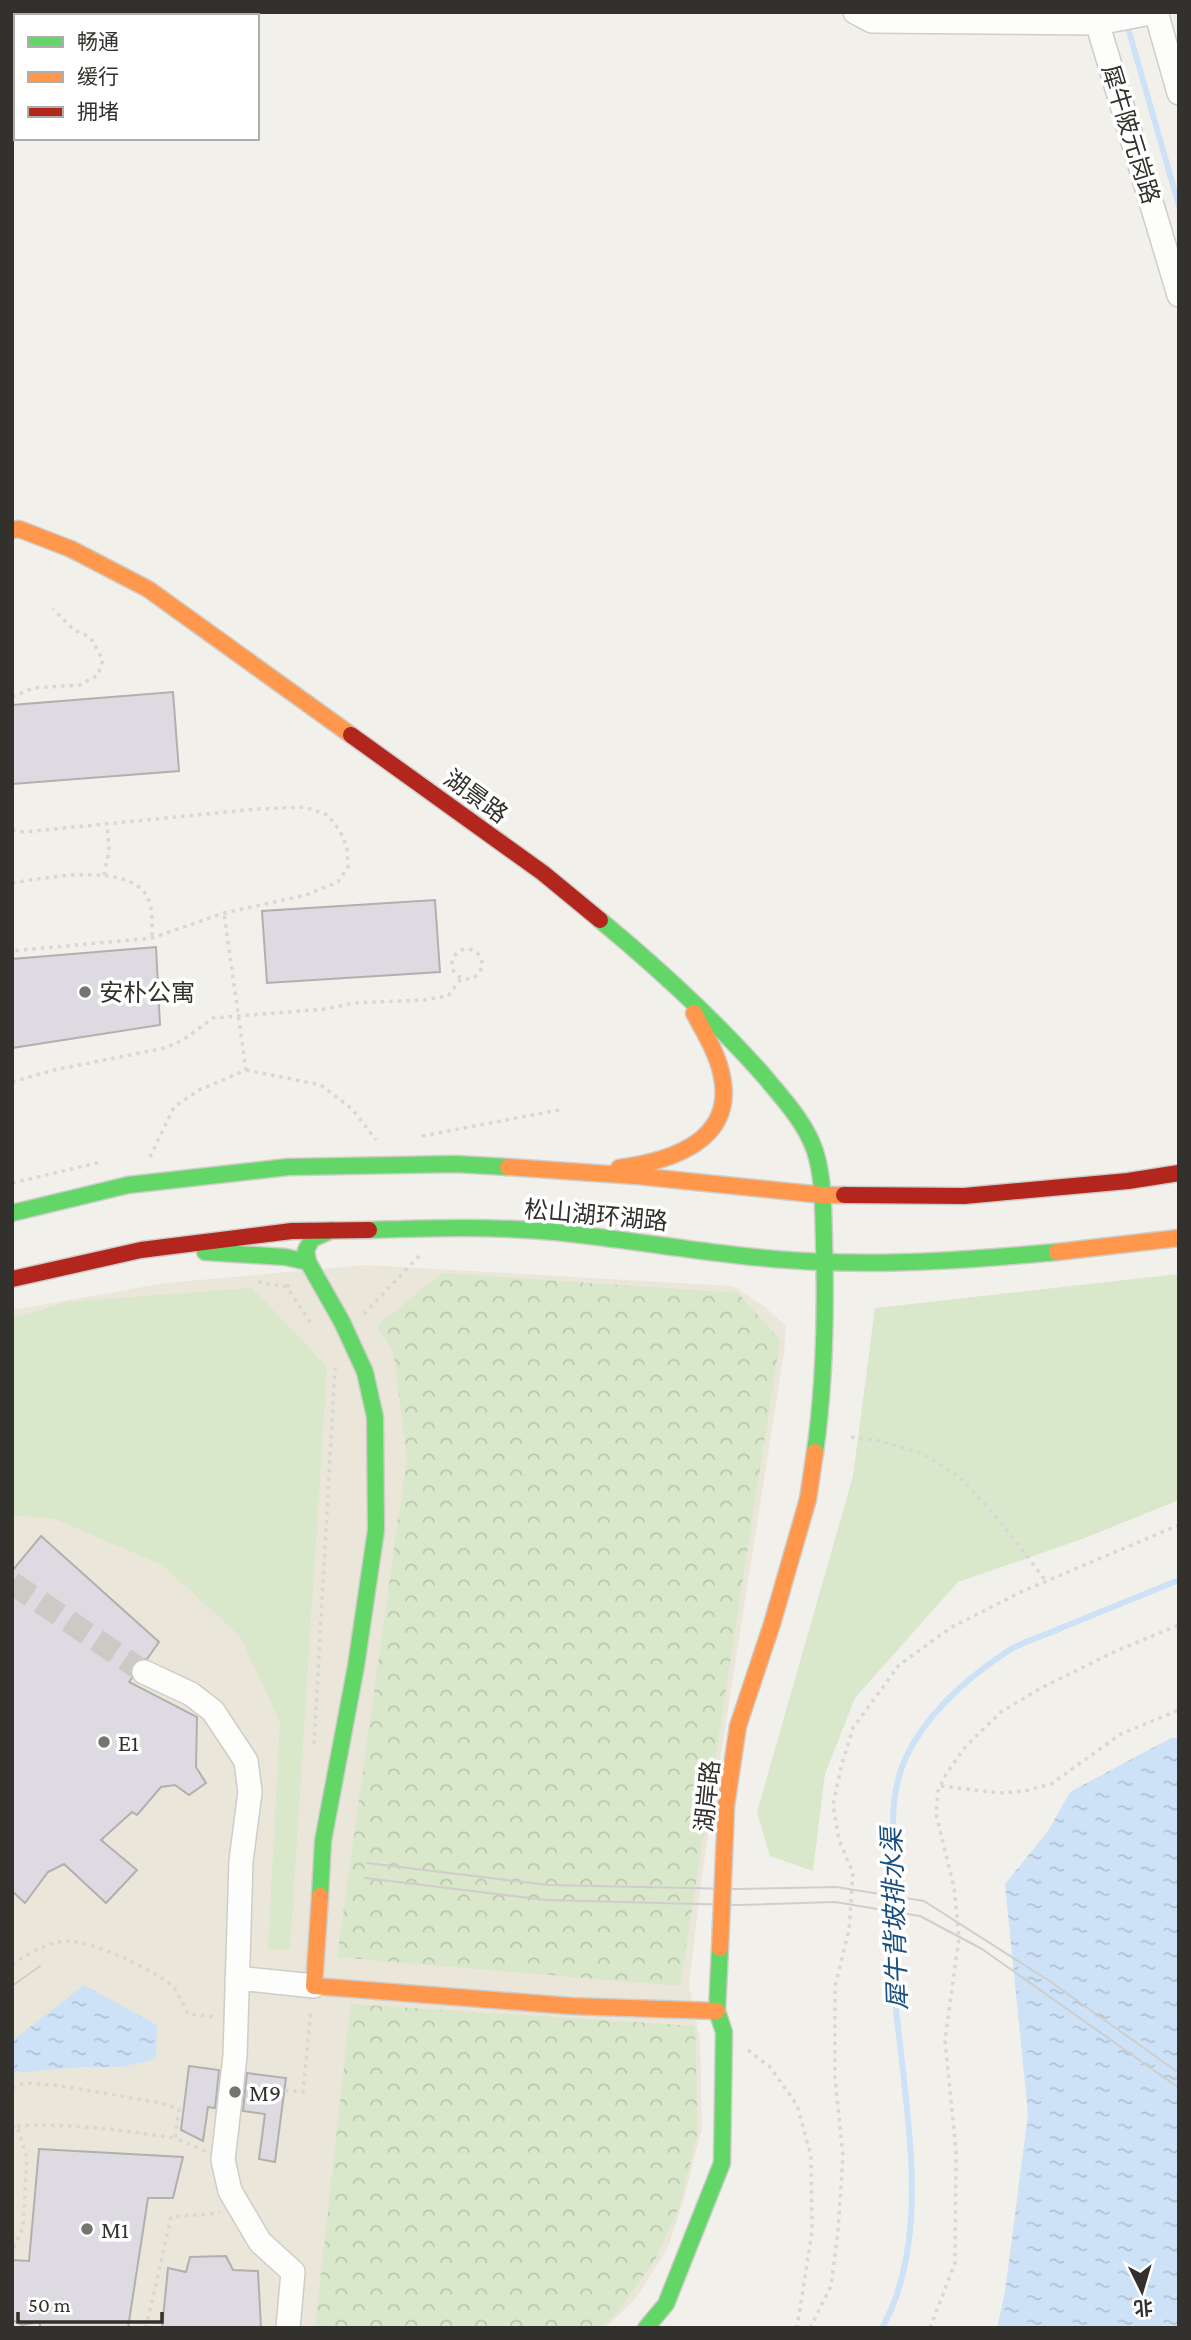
<svg xmlns="http://www.w3.org/2000/svg" width="1191" height="2340" viewBox="0 0 1191 2340" font-family="'Crimson Pro','Noto Sans SC',serif">
<style>
.built{fill:#eae6d9}
.green{fill:#d9e7cb}
.forest{fill:url(#forest-crowns)}
.water{fill:url(#water-ripples)}
.lines{fill:none;stroke-linecap:round;stroke-linejoin:round}
.stream{stroke:#cde2f7;stroke-width:6}
.building{fill:#dddae1;stroke:#b1b0af;stroke-width:2}
.street-tunnel{stroke:#cccac4;stroke-width:23;stroke-dasharray:23 11;stroke-linecap:butt}
.street-casing{stroke:#cfcdc9;stroke-width:26}
.fast-casing{stroke:#cfcdc9;stroke-width:19}
.slow-casing{stroke:#cfcdc9;stroke-width:19}
.jam-casing{stroke:#cfcdc9;stroke-width:19}
.path{stroke:#d8d7d6;stroke-width:3.5;stroke-dasharray:3.5 5;stroke-linecap:butt}
.street{stroke:#fdfdfc;stroke-width:23}
.fast{stroke:#63d668;stroke-width:16}
.slow{stroke:#ff974d;stroke-width:16}
.jam{stroke:#b3261e;stroke-width:16}
.tram{stroke:#cfcecc;stroke-width:2}
.slow-bridge-casing{stroke:#cfcdc9;stroke-width:19;stroke-linecap:butt}
.slow-bridge{stroke:#ff974d;stroke-width:16}
.poi-dot{fill:#76746f;stroke:#fff;stroke-width:2.5}
.labels{text-anchor:middle;dominant-baseline:central;stroke-width:7;stroke-linejoin:round;paint-order:stroke}
.street-label{font-size:24px;fill:#33312d;stroke:#fff}
.poi-label{font-size:24px;fill:#33312d;stroke:#fff;text-anchor:start}
.water-label{font-size:26px;font-style:italic;fill:#195081;stroke:#fff}
</style>
<defs>
<pattern id="forest-crowns" width="20" height="18" patternUnits="userSpaceOnUse" patternTransform="scale(1.75)"><rect width="20" height="18" fill="#d9e7cb"/><path d="M2 6a3 3 0 1 1 6 0M12 15a3 3 0 1 1 6 0" fill="none" stroke="#bbc7af"/></pattern>
<pattern id="water-ripples" width="26" height="14" patternUnits="userSpaceOnUse" patternTransform="scale(1.75)"><rect width="26" height="14" fill="#cde2f7"/><path d="M2 4q2-2 4 0t4 0M15 11q2-2 4 0t4 0" fill="none" stroke="#b0c2d4"/></pattern>
</defs>
<rect width="100%" height="100%" fill="#f2f0ea"/>
<path class="built" d="M366 1265 733 1286 765 1307 786 1326 784 1352 702 1875 689 1985 700 2040 702 2128 684 2199 667 2250 635 2299 605 2328H12V1310L166 1283Z"/>
<path class="green" d="M1179 1274V1500L1082 1539 958 1582 855 1698 825 1774 813 1871 770 1856 757 1812 853 1476 875 1308Z
M252 1288 327 1367 290 1949H268L280 1722 240 1636 162 1565 55 1519 12 1515V1318L67 1302Z"/>
<path class="forest" d="M442 1273 738 1293 780 1340 680 1986 337 1957 407 1457 393 1350 377 1326Z
M351 2004 695 2026 698 2132 680 2205 655 2260 614 2316 602 2328H315Z"/>
<path class="water" d="M1171 1738H1179V2328H997L1005 2292 1028 2114 1005 1884 1048 1831 1070 1792Z
M84 1985 157 2025 156 2059 121 2067H83L12 2073V2041Z"/>
<g class="lines">
<path class="stream" d="M1126 21 1179 206
M882 2328C916 2267 915 2188 908 2120 904 2073 897 2025 893 1978 891 1939 893 1900 893 1861 893 1824 890 1793 906 1757 927 1713 967 1678 1008 1651 1023 1641 1044 1636 1061 1628 1100 1612 1140 1596 1179 1580"/>
</g>
<path class="building" d="M173 692 179 771 13 784 12 705Z
M435 900 440 972 267 983 262 911Z
M156 947 160 1025 12 1048V959Z
M41 1536 159 1642 147 1659 137 1660 132 1665V1678L129 1682 197 1717 196 1767 206 1783 189 1795 175 1785 161 1787 137 1815 132 1812 101 1840 137 1870 106 1903 64 1864 48 1872 25 1903 12 1891V1571Z
M189 2066 219 2070 215 2108 208 2107 203 2141 181 2130Z
M247 2073 286 2078 275 2162 259 2159 265 2114 243 2111Z
M39 2149 183 2157 173 2198H148L128 2328H40V2322L22 2325 12 2320V2260L29 2261Z
M226 2256 233 2270 258 2271 261 2328H162L168 2268 186 2272 190 2257Z"/>
<g class="lines">
<path class="street-tunnel" d="M12 1583 144 1672"/>
<defs>
<path id="street" d="M855 12 872 21 1098 23 1156 12
M1094 12 1179 295
M1156 12 1179 93
M144 1672 191 1694 213 1711 246 1761 250 1792 241 1861 235 2056 223 2160 230 2191 260 2242 293 2272 288 2328
M237 1978 314 1986"/>
<path id="fast" d="M600 920C659 969 715 1020 765 1077 784 1100 805 1122 815 1151 824 1179 823 1211 824 1241 826 1311 825 1382 815 1452
M12 1213 128 1185 288 1167 456 1164 508 1167
M369 1230C431 1228 493 1226 555 1232 644 1241 734 1259 824 1262 901 1265 979 1259 1057 1252
M205 1252 285 1257 308 1262
M320 1896 323 1841 356 1666 376 1530 375 1417 365 1372 342 1322 308 1262 306 1250 312 1239 332 1230
M646 2328 666 2304 722 2163 724 2032 717 2011 720 1948"/>
<path id="slow" d="M12 530 19 529 71 549 148 589 351 735
M508 1167 637 1176 823 1195H844
M619 1168C672 1161 738 1140 721 1072 716 1051 704 1032 694 1013
M1057 1252 1179 1238
M725 1833 726 1806 738 1726 772 1624 808 1499 815 1452
M320 1896 314 1986 571 2006 717 2011"/>
<path id="jam" d="M351 735 543 873 600 920
M844 1195 964 1196 1128 1181 1179 1173
M12 1279 141 1250 292 1231 369 1230"/>
</defs>
<use href="#street" class="street-casing"/>
<use href="#fast" class="fast-casing"/>
<use href="#slow" class="slow-casing"/>
<use href="#jam" class="jam-casing"/>
<path class="path" d="M12 697 33 688 80 685 98 675 103 660 90 637 74 630 53 609
M12 830 24 832 257 809 304 807 328 815 340 831 347 847 348 867 338 882 306 895 224 913 152 938 12 951
M104 875 109 850 107 824
M12 883C44 878 135 860 149 901 153 912 152 926 152 938
M452 964a15 15 0 1 1 30 0a15 15 0 1 1-30 0Z
M246 1070 321 1085 352 1109 376 1140
M12 1082 54 1070 165 1048 183 1040 213 1018 325 1009 354 1003 424 1000 448 996 461 979
M422 1136 564 1109
M150 1157 174 1107 199 1090 246 1070 224 913
M12 1183 101 1162
M258 1282 287 1287
M289 1284 287 1287 312 1325
M364 1314 419 1256
M851 1437 881 1441 923 1454 960 1477 999 1520 1046 1581
M314 1744 335 1368
M941 1786 999 1793 1025 1791 1051 1784 1121 1734 1179 1710
M12 1964C29 1954 47 1942 67 1941 90 1940 155 1970 172 1986 179 1993 183 2005 188 2014L215 2017
M748 2050 770 2067 797 2105 811 2156 812 2232 797 2328
M251 2087 303 2092 311 2009
M12 2088 25 2083 63 2086 161 2103 179 2109 175 2138 205 2151
M17 2126C71 2123 122 2130 175 2138
M12 2128 17 2126 27 2158 23 2227 12 2252
M146 2328 171 2217 220 2213
M810 2328 831 2286 838 2231 843 2156 835 2078V1986L849 1930 853 1873 839 1840 833 1805 841 1767 853 1728 899 1665 952 1627 1023 1591 1179 1525
M930 2328 955 2263 956 2151 945 2040 959 1938 954 1887 936 1814 938 1791 946 1774 966 1746 1001 1712 1041 1688 1116 1651 1179 1625"/>
<use href="#street" class="street"/>
<use href="#fast" class="fast"/>
<use href="#slow" class="slow"/>
<use href="#jam" class="jam"/>
<path class="tram" d="M367 1863 548 1885 736 1889 836 1887 924 1901 1051 1982 1179 2073
M365 1878 546 1900 737 1905 835 1902 920 1916 982 1949 1179 2088
M12 1986 40 1966"/>
<defs>
<path id="slow-bridge" d="M720 1948 725 1833"/>
</defs>
<use href="#slow-bridge" class="slow-bridge-casing"/>
<use href="#slow-bridge" class="slow-bridge"/>
</g>
<g class="poi-dot">
<circle cx="85" cy="992" r="7"/>
<circle cx="104" cy="1742" r="7"/>
<circle cx="235" cy="2092" r="7"/>
<circle cx="87" cy="2229" r="7"/>
</g>
<g class="labels">
<g class="street-label">
<text transform="translate(1131 134) rotate(73)">犀牛陂元岗路</text>
<text transform="translate(476 796) rotate(36)">湖景路</text>
<text transform="translate(596 1215) rotate(5)">松山湖环湖路</text>
<text transform="translate(707 1796) rotate(-84)">湖岸路</text>
</g>
<g class="poi-label">
<text x="99" y="992">安朴公寓</text>
<text x="118" y="1742">E1</text>
<text x="249" y="2092">M9</text>
<text x="101" y="2229">M1</text>
</g>
<g class="water-label">
<text transform="translate(895 1919) rotate(-92)">犀牛背坡排水渠</text>
</g>
</g>
<rect width="1191" height="2340" fill="none" stroke="#33312d" stroke-width="28"/>
<rect x="14" y="14" width="245" height="126" fill="#ffffff" stroke="#adadab" stroke-width="2"/>
<rect x="28" y="37" width="35" height="10" fill="#63d668" stroke="#adadab" stroke-width="2"/>
<text x="77" y="49" font-size="21" fill="#33312d">畅通</text>
<rect x="28" y="72" width="35" height="10" fill="#ff974d" stroke="#adadab" stroke-width="2"/>
<text x="77" y="84" font-size="21" fill="#33312d">缓行</text>
<rect x="28" y="107" width="35" height="10" fill="#b3261e" stroke="#adadab" stroke-width="2"/>
<text x="77" y="119" font-size="21" fill="#33312d">拥堵</text>
<g transform="translate(1142 2291) rotate(175)" stroke="#ffffff" stroke-width="5" paint-order="stroke">
<path d="M0-5L12 26L0 18L-12 26Z" fill="#33312d"/>
<text y="-10" font-size="19" font-weight="bold" text-anchor="middle" fill="#33312d">北</text>
</g>
<path d="M18 2312v10h144v-10" fill="none" stroke="#33312d" stroke-width="3.5"/>
<text x="28" y="2312" font-size="21" fill="#33312d" stroke="#ffffff" stroke-width="5" paint-order="stroke">50 m</text>
</svg>
